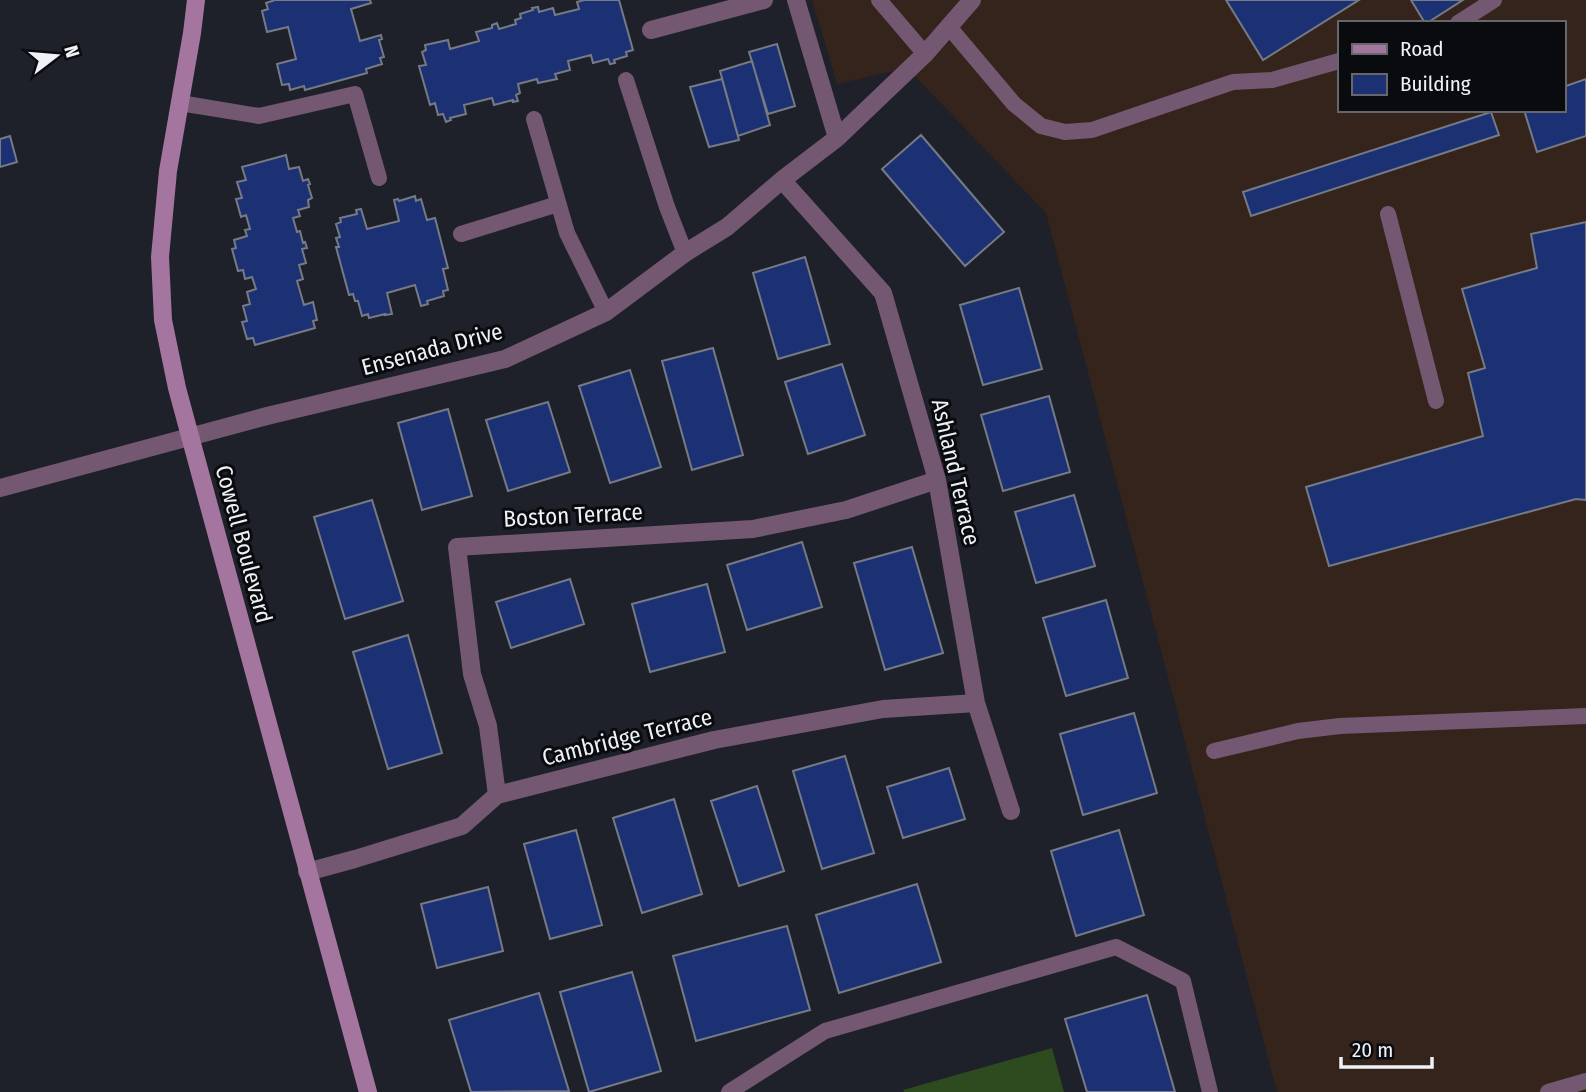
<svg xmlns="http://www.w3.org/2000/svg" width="1586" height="1092" viewBox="0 0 1586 1092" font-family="'Fira Sans Condensed',sans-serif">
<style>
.commercial{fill:#34241b;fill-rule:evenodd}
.green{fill:#2e4a1f}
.building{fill:#1c3174;stroke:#767a84;stroke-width:2}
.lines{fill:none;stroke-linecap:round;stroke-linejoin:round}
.service{stroke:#745871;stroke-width:16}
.minor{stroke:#745871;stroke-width:18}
.secondary{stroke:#a4769f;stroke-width:18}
.labels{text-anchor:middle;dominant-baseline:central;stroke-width:6;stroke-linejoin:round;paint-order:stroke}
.street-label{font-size:23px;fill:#eef1f6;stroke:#090b0e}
</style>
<rect width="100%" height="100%" fill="#1e2129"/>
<path class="commercial" d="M812 0H1586V1092H1277L1046 213 907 68 837 84ZM1339 23H1563V110H1339Z"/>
<path class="green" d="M1052 1048 1064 1092H904L903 1090Z"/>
<path class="building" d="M275 0H370L371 3 351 9 360 41 381 35 382 39 379 40 384 57 380 58 382 64 366 69 367 73 305 90 304 86 290 90 289 84 282 85 277 64 296 59 288 27 267 32 262 11 268 9 266 3Z
M584 0H619L633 50 626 52 627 56 614 60 615 63 610 64 608 59 593 63 591 55 568 61 570 70 555 74 557 79 538 83 537 79 518 84 520 93 516 95 518 101 513 102V100L494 105 492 98 464 105 466 114 450 118 451 120 446 122 443 114 438 115 435 103 430 105 419 66 426 65 422 52 426 50 425 45 448 40 450 49 479 41 476 32 492 28V25L497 23 499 29 516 24 515 20 521 18 520 14 533 10 532 8 538 7 539 12 553 8 555 15 579 9 577 2Z
M1226 0H1359L1263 60Z
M1411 0H1463L1427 23H1425Z
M777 44 795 106 768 114 749 52Z
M752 61 770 125 738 136 720 71Z
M722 79 739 140 709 147 690 87Z
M1586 79V136L1537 152 1524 110H1563V87Z
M1491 112 1499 135 1251 216 1243 192Z
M921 135 1004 232 965 266 882 169Z
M10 136 17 162 0 167V139Z
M286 155 289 169 299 167 303 181 308 179 310 184 308 185 312 198 308 200 309 207 298 210 300 216 293 218 297 232 300 231 303 243 305 242 307 248 302 249 306 263 299 265 303 279 297 281 304 305 313 302 317 320 313 321 315 328 255 345 253 338 247 339 242 322 247 321 243 306 250 304 247 292 256 289 252 277 245 279 243 270 238 271 232 249 236 248 234 240 247 236 245 230 250 229 246 215 241 217 236 199 242 198 237 182 246 180 242 167Z
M415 196 416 201 421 199 427 220 435 218 448 268 443 269 448 290 443 291 444 296 427 301 428 304 421 306 415 285 387 293 392 314 385 315V314L369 318 368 314 362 316 358 301H355L353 294 349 295 336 247H339L336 238 340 237 336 224 341 222 340 218 357 214 356 210 361 209 367 229 399 221 394 200 398 199 399 201Z
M1586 222V500L1576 499 1329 566 1306 487 1483 436 1468 373 1485 368 1462 289 1537 268 1531 234Z
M805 257 830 344 778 359 753 273Z
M1019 288 1042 369 983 385 960 305Z
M713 348 743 455 692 470 662 361Z
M842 364 865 435 808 454 785 382Z
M630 370 661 467 610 483 579 386Z
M1049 396 1070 472 1003 491 981 415Z
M548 402 570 472 508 491 486 420Z
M448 409 472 496 422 510 398 423Z
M1074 495 1095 566 1036 583 1015 512Z
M372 500 403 601 345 619 314 517Z
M802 542 822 607 747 630 727 565Z
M912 547 943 653 885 670 854 563Z
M570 579 584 624 511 648 496 602Z
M707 584 725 652 650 672 632 604Z
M1106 600 1128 678 1066 696 1043 618Z
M408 635 442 753 388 769 353 652Z
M1134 713 1157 793 1083 815 1060 734Z
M845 756 874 853 822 869 793 771Z
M949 768 965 819 903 838 887 787Z
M757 786 784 871 739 886 711 801Z
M674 799 702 894 642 913 613 818Z
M576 830 602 925 550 939 524 844Z
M1119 830 1144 915 1076 936 1051 851Z
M917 884 941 962 839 993 816 915Z
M488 887 503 951 437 968 421 904Z
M787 926 810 1010 696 1041 673 956Z
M632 972 661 1071 589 1092 560 992Z
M539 993 569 1091 471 1092 449 1020Z
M1147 995 1175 1092H1087L1065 1019Z"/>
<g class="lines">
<path class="service" d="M879 0 925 54
M1458 23 1494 0
M949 27 1014 104 1041 126 1065 132 1092 130 1233 82 1272 80 1339 61
M626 80 667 207 685 253
M180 103 259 116 355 94 379 178
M534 119 567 233 606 312
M1388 214 1436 401
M461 234 558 204
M1214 751 1298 731 1340 726 1586 716
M729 1092 825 1031 1116 947 1183 981 1210 1092
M1548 1092 1586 1081"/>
<path class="minor" d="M796 0 837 138
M651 30 764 0
M782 180 883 293 937 480 976 703 1011 811
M0 488 267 416 505 359 606 312 685 253 727 227 782 180 837 138 925 54 972 0
M497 795 488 726 472 674 457 547 753 529 846 510 937 480
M307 872 355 859 462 826 497 795 714 740 883 709 976 703"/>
<path class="secondary" d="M196 0 192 33 168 171 160 257 163 320 177 388 190 436 368 1092"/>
</g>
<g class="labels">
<g class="street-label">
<text transform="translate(432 349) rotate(-15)">Ensenada Drive</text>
<text transform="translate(956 472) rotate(77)">Ashland Terrace</text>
<text transform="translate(573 515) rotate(-3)">Boston Terrace</text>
<text transform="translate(244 544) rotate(75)">Cowell Boulevard</text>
<text transform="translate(627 737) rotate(-14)">Cambridge Terrace</text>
</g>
</g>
<rect x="1338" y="21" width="228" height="91" fill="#090b0e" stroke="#65676b" stroke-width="2"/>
<rect x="1352" y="44" width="35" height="10" fill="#a4769f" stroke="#65676b" stroke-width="2"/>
<text x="1400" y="56" font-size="21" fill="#eef1f6">Road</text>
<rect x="1352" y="74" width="35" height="21" fill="#1c3174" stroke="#65676b" stroke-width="2"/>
<text x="1400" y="91" font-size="21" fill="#eef1f6">Building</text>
<g transform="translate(56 56) rotate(74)" stroke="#090b0e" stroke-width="5" paint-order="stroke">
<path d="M0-5L12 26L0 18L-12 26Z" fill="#eef1f6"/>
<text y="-10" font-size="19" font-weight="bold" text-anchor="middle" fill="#eef1f6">N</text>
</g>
<path d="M1341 1057v10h91v-10" fill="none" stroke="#eef1f6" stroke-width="3.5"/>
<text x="1352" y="1057" font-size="21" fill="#eef1f6" stroke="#090b0e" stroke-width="5" paint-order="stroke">20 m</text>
</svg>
